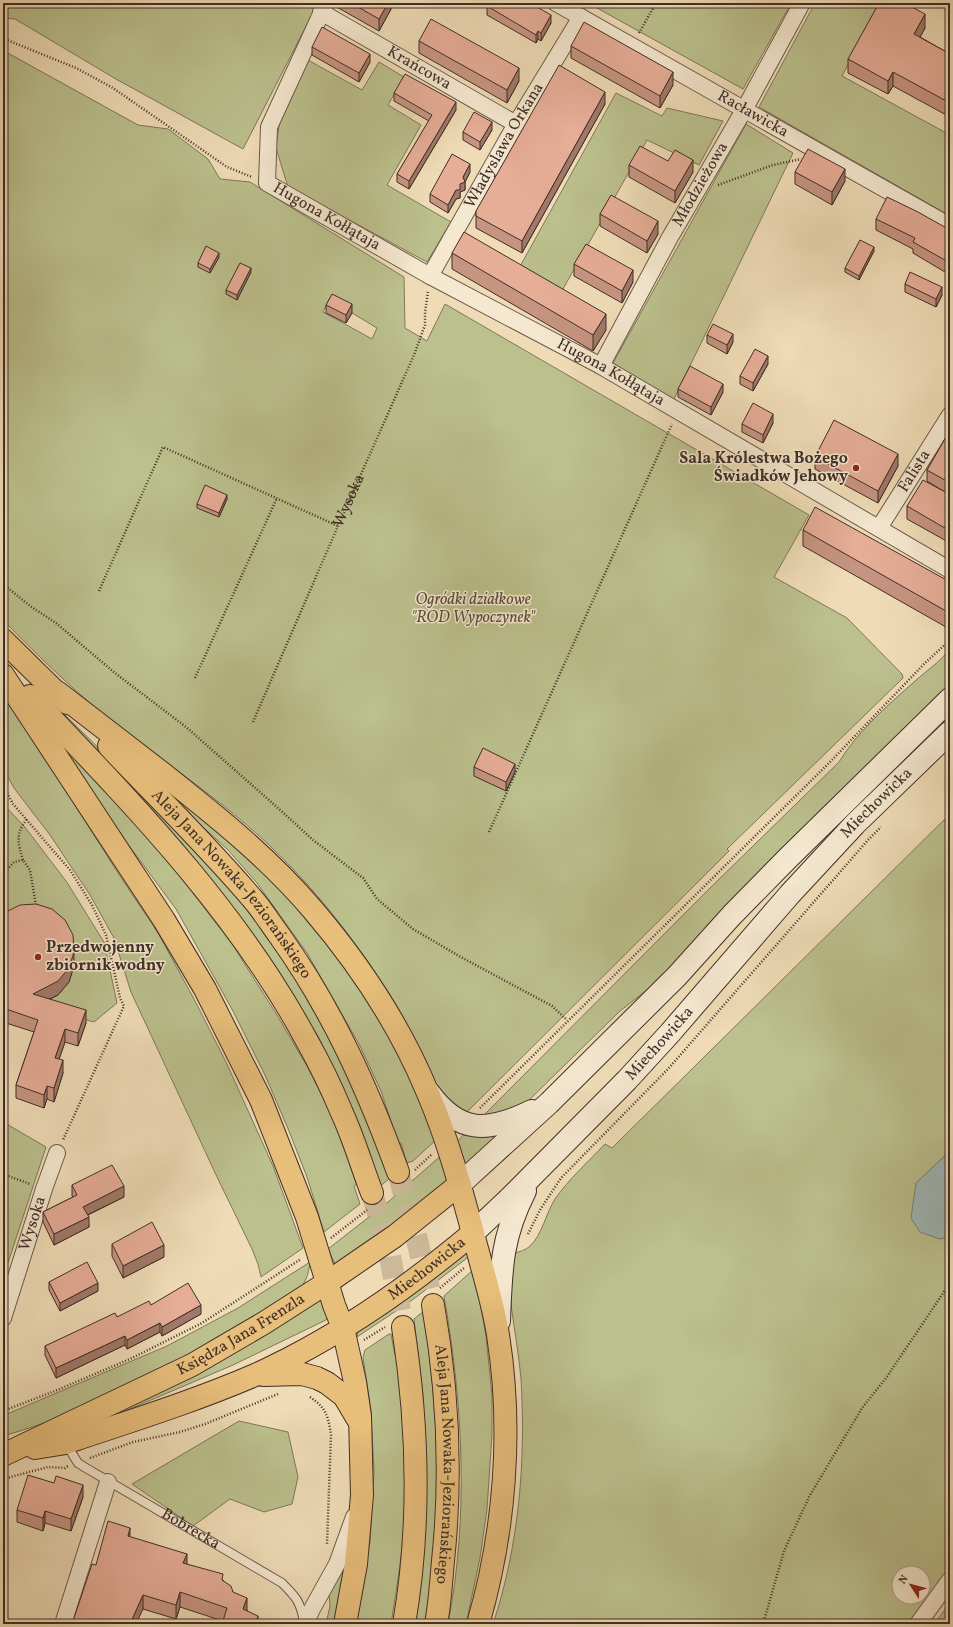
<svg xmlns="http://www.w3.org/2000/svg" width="953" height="1627" viewBox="0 0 953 1627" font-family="Vollkorn,serif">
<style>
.green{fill:#bbc08d;stroke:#7e775a;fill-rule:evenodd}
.water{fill:#9eb9b8;stroke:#78817e}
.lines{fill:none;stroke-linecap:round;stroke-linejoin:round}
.primary-tunnel{stroke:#ccb999;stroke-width:22;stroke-dasharray:22 11;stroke-linecap:butt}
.lane-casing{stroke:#6c5a4b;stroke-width:10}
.street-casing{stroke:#6c5a4b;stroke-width:18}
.secondary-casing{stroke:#402e27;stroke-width:24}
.primary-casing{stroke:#402e27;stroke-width:24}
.path{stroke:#402e27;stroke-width:2.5;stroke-dasharray:1 2;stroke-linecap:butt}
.lane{stroke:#f5e8d0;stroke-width:8}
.street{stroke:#f5e8d0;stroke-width:16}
.secondary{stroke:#f5e8d0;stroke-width:22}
.primary{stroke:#e8be7b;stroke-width:22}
.wall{fill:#c69582;stroke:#402e27}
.shaded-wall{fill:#a1796a;stroke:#402e27}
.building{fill:#e6ad97;stroke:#402e27}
.poi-dot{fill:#8f2418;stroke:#f5e8d0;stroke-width:1.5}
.labels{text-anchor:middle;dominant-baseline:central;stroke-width:3;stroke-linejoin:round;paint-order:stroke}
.street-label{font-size:16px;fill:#402e27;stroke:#f5e8d0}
.poi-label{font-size:16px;font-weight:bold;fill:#402e27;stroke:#f5e8d0;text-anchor:end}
.park-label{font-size:16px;font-style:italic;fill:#594b3b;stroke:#f5e8d0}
</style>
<rect width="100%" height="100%" fill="#efdcb6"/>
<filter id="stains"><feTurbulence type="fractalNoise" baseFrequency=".005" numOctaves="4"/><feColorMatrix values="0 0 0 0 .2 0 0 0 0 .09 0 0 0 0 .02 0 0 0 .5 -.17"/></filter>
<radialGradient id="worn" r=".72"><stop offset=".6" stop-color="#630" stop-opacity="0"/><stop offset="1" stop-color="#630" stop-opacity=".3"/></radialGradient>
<path class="green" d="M3 3H318L243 149 116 79 15 19 3 18Z
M588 3H791L743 89Z
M815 3H881L842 76 950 135V216L759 107Z
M6 52 138 125 168 129 208 159 220 179 250 182 404 277 405 328 427 341 445 304 809 515 774 577 847 618 902 674 903 678 727 849 729 851 463 1116 457 1113 432 1079H434C423 1057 413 1034 401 1013 362 948 314 885 257 834 210 792 157 757 108 718 71 688 36 654 3 620V58ZM329 299 377 328 372 339 323 312Z
M306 59 362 90 379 62 404 77 388 105 421 125 387 185 451 222 427 262 288 187 276 148 280 119Z
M616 93 662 116 667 108 723 121 699 165 647 140 559 296 518 270Z
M746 124 793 153 673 401 613 363Z
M950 649V688L863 774 666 975 620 1011 523 1106 479 1120 709 889 839 762C857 732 888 705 914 682 926 671 940 662 950 649Z
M3 694 15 710 118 873 158 933 194 999 226 1062 273 1166 303 1248 261 1277 258 1264 252 1249 218 1179 131 992 114 938 90 895 50 835 14 788 3 768Z
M62 712 172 820 254 918 289 968 341 1059 365 1114 390 1178 378 1188 351 1107 319 1038 272 961 213 882 179 841 127 783 62 714Z
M58 740 145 831 232 944 277 1015 308 1068 332 1115 357 1184 354 1186 360 1204 324 1232 307 1177 289 1131 265 1075 233 1011 176 909 127 843Z
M161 785 245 850 338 953 404 1061 437 1139 413 1161 407 1163 401 1143H398L381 1091 359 1044 307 953 257 883 228 850 182 808Z
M3 804 24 826 66 881 104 942 117 1003 94 1022 3 998Z
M950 814V1151L916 1183 940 1239 950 1236V1576L915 1624H493C519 1546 526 1461 521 1379 519 1354 514 1329 511 1304 509 1288 512 1269 514 1253 519 1252 526 1250 530 1246 542 1235 546 1213 555 1199 569 1179 588 1162 605 1144L612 1148ZM899 1573H923V1597H899Z
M3 1122 46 1147 3 1278Z
M468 1130 504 1131 464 1168 454 1145Z
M444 1153 450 1180 403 1219 335 1264 328 1249 387 1203Z
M467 1251 471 1255 411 1301 357 1337 358 1330Z
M310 1262C308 1277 306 1282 296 1293 202 1348 108 1407 3 1436V1416L7 1414 167 1346 238 1308Z
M474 1269 486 1336 492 1395V1434L487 1509 480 1558 466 1624H448C469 1516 463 1404 444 1296Z
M321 1297 329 1316 326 1320 233 1365 69 1435Z
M424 1311C433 1378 439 1445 437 1512 436 1550 431 1587 425 1624H414L426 1465 423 1395 414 1319Z
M389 1334H391L395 1355 398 1357C402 1405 407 1458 405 1506 404 1546 397 1585 391 1624H356L370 1542 374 1473 371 1411 363 1357 365 1350Z
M239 1421 288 1432 298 1477 292 1504 264 1512 230 1499 193 1526 132 1484Z
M340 1572 342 1573 344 1579 335 1624H326L330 1606 329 1594Z
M950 1603V1624H934Z"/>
<path class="water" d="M950 1151V1236L940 1239 920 1232 911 1218 916 1183Z"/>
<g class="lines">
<path class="primary-tunnel" d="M398 1172 417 1240 433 1305
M372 1193 389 1251 403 1327"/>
<defs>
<g id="lane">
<path id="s2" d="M66 1444 78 1463 86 1468 282 1583C296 1597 300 1601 304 1621"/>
</g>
<g id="street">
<path id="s3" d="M326 3 269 127 267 183 430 276 601 366 950 570"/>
<path id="s4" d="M556 3 950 226"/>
<path id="s5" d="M321 12 516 124"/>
<path id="s6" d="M430 276 516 124 581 17"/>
<path id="s7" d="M601 366 669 239 744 110 802 3"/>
<path id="s8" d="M879 528 950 415"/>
<path id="s9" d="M3 1318 44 1189 57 1153"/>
<path d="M63 1624 108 1482"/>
<path d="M305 1624 312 1609 337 1564 354 1517"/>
<path d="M918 1624 950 1580"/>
</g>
<g id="secondary">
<path d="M429 1093C460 1135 488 1132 532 1111"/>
<path d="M460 1184 549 1103 677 976 732 915 788 858 950 699"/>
<path id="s10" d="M473 1233 510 1198 627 1080 670 1033 790 894 855 824 950 732"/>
<path d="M499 1321C501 1270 501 1238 525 1191"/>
</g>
<g id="primary">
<path d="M3 640 67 703"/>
<path d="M3 675 164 920 205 989 261 1100 307 1217 334 1305 343 1328 355 1382 360 1416 362 1495 356 1564 345 1624"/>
<path d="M57 692C92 719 127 746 162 773 215 815 269 858 313 910 359 964 400 1026 427 1091 447 1137 460 1185 473 1233 481 1266 493 1301 498 1335 513 1430 505 1531 478 1624"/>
<path d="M30 696C132 803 237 910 307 1041 320 1064 332 1089 342 1113 354 1139 362 1167 372 1193"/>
<path id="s11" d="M109 746C158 798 210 848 256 903 264 913 271 924 279 935 332 1009 367 1087 398 1172"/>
<path id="s12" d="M433 1305C448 1389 452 1475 443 1561 441 1582 440 1603 436 1624"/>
<path d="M403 1327C418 1424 421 1526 404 1624"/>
<path d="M263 1375 302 1374 317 1378 327 1383 344 1396 357 1418"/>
<path id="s13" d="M35 1448 66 1443 77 1439C137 1419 197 1400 255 1375 267 1370 278 1364 290 1358 356 1324 416 1281 473 1233"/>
<path id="s14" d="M3 1455 192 1365 264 1323 328 1282 395 1236 460 1184"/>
</g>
</defs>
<use href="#lane" class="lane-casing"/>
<use href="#street" class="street-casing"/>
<use href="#secondary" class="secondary-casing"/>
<use href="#primary" class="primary-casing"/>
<g class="path">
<path d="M639 33 656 3"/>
<path d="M3 37 7 40 76 68 113 88 227 167 252 177"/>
<path d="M718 185 773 165 801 159"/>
<path d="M3 584 30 606 56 623 115 673 186 727 278 808 313 840 363 878 377 899 413 929 459 956 552 1006 567 1020"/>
<path d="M99 591 163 447 338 526"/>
<path d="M195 678 277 498"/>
<path id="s1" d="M253 722 338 526 414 355 425 325V312L428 292"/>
<path d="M3 785 13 804 70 870 92 905 106 935 120 998 124 1006 63 1140"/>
<path d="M489 832 672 424"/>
<path d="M23 860C18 843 15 834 27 819"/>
<path d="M3 874 14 862 23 860 30 870 36 906"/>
<path d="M480 1108 831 761 925 663 950 640"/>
<path d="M415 1170 432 1154"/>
<path d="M3 1174 30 1184"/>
<path d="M528 1234 540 1210 561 1178 668 1069 868 840 881 827"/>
<path d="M331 1238 367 1210"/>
<path d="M440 1288 464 1268"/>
<path d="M364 1340 385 1327"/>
<path d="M310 1397C326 1408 328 1415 331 1435L327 1544"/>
<path d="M3 1411 55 1391 130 1359 202 1323 301 1259"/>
<path d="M90 1458 133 1442 180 1432 205 1424 278 1394"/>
<path d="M3 1479 48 1467 65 1468 68 1466"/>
<path d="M763 1624 784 1551 809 1497 862 1408 886 1378 950 1283"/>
</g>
<use href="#lane" class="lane"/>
<use href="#street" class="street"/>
<use href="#secondary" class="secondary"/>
<use href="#primary" class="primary"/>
</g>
<path class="wall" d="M335 3H391V9L379 31 335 6Z
M911 3V7L925 28 920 37 950 54V117L893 86 888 94 848 73V59Z
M487 6 551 23 541 41 538 39 536 43 487 15Z
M419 41 519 81 507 103 419 53Z
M571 46 673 85 660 108 571 58Z
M312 47 370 62 359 82 312 55Z
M394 93 456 110 409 189 397 182V174L429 121 394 101Z
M605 104 522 253 476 228V211Z
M492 130 480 150 463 140V132Z
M668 161 693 172 675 203 629 177V165Z
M470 172 465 182V190L460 192V198L456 199 448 213 430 202V194Z
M795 172 845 181 832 205 795 184Z
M600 214 658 234 647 253 600 226Z
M876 219 950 230V275L913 253V249L876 230Z
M874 251 859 280 845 272V268Z
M452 253 606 330 593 351 452 269Z
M219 257 210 273 198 267V263Z
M574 264 633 282 622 303 574 276Z
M251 272 237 300 226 294V290Z
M905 284 942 295 936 307 905 292Z
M326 305 352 313 346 323 326 313Z
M707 335 733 342 727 354 707 343Z
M768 364 753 391 740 384V376Z
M678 389 723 392 711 415 678 397Z
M773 423 763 443 742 432V424Z
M950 430V495L927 481V470Z
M815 457 898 466 878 503 815 469Z
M947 498 950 500V543L907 519V506Z
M227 499 219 517 197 508V504Z
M803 530 950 582 946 627 803 546Z
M474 767 515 772 506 791 474 776Z
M3 915 74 966 69 982 58 995 50 999 86 1023 78 1046 65 1042 59 1059 63 1073 54 1102 47 1099 44 1108 16 1098V1085L34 1032 3 1022Z
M72 1185 124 1197 88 1215 89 1227 54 1245 43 1222V1212L73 1197 72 1196Z
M112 1244 164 1257 123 1278 112 1256Z
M49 1282 98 1291 60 1311 49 1290Z
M151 1305 201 1314 162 1336 160 1332 127 1349 125 1345 56 1378 45 1355V1346L117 1317Z
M83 1497 71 1531 45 1523 43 1531 17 1522V1510Z
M130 1537 187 1564 223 1580 258 1624 223 1621 180 1607 176 1619 143 1609 96 1565Z"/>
<path class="shaded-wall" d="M388 3H391V9L379 31V19Z
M907 3H911V9L906 4Z
M925 14V28L914 48V34Z
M551 15V23L541 41V33Z
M538 31V39L536 43V35Z
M370 54V62L359 82V73Z
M519 68V81L507 103V90Z
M673 72V85L660 108V96Z
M893 72V86L888 94V81Z
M605 92V104L522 253V241Z
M456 102V110L409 189V181Z
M492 122V130L480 150V142Z
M693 160V172L675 203V191Z
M470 164V172L465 182V190L460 192V198L456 199 448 213V205Z
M845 169V181L832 205V192Z
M658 221V234L647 253V241Z
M874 247V251L859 280V276Z
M219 253V257L210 273V269Z
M251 268V272L237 300V295Z
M633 270V282L622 303V291Z
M942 287V295L936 307V299Z
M352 304V313L346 323V315Z
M606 314V330L593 351V335Z
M733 334V342L727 354V345Z
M768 356V364L753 391V383Z
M723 384V392L711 415V407Z
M773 414V423L763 443V435Z
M898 454V466L878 503V491Z
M227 495V499L219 517V513Z
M950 604V620L946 627V611Z
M515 764V772L506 791V782Z
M74 952V966L69 982 58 995 33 1007V994Z
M86 1010V1023L78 1046V1033Z
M65 1029V1042L55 1071V1058Z
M63 1060V1073L54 1102V1088Z
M47 1086V1099L44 1108V1095Z
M124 1186V1197L83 1217V1207Z
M89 1217V1227L54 1245V1234Z
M164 1245V1257L123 1278V1266Z
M98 1283V1291L60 1311V1303Z
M201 1305V1314L162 1336V1327Z
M160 1323V1332L127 1349V1340Z
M125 1336V1345L56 1378V1368Z
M83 1485V1497L71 1531V1519Z
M45 1511V1523L43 1531V1518Z
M130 1528V1542L128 1536Z
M187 1554V1568L183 1563Z
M180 1592V1607L176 1619V1605Z
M143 1595V1609L136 1624H130Z
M247 1598V1612L243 1609Z
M258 1616V1624H255Z"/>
<path class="building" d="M351 3H388L379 19Z
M489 3H530L551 15 541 33 538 31 536 35 487 6Z
M879 3H907L906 4 925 14 914 34 950 54V103L893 72 888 81 848 59Z
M431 19 519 68 507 90 419 41Z
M584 22 673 72 660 96 571 46Z
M322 27 370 54 359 73 312 47Z
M559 65 605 92 522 241 476 216V211Z
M405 74 456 102 409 181 397 174 432 115 394 93Z
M474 112 492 122 480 142 463 132Z
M640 146 668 161 675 150 693 160 675 191 629 165Z
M808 149 845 169 832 192 795 172Z
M452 154 470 164 463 177 465 182 460 184V190H456L448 205 430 194Z
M611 195 658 221 647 241 600 214Z
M887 197 918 212 950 230V263L913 242 915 238 876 219Z
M464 232 606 314 593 335 452 253Z
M860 240 874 247 859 276 845 268Z
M586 244 633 270 622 291 574 264Z
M206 246 219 253 210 269 198 263Z
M240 263 251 268 237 295 226 290Z
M910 272 942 287 936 299 905 284Z
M332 294 352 304 346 315 326 305Z
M713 324 733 334 727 345 707 335Z
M755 349 768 356 753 383 740 376Z
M690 366 723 384 711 407 678 389Z
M753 403 773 414 763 435 742 424Z
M834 420 898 454 878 491 815 457Z
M950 430V483L927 470Z
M923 480 947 493 945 497 950 500V531L907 506Z
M205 485 227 495 219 513 197 504Z
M815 507 950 582V604L946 611 803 530Z
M483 748 515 764 506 782 474 767Z
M36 904 52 909 65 920 73 935 74 952 69 968 58 981 33 994 86 1010 78 1033 65 1029 55 1058 63 1060 54 1088 47 1086 44 1095 16 1085 38 1020 3 1008V915L4 913 20 905Z
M112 1165 124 1186 83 1207 89 1217 54 1234 43 1212 77 1195 72 1185Z
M152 1222 164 1245 123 1266 112 1244Z
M87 1262 98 1283 60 1303 49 1282Z
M188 1283 201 1305 162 1327 160 1323 127 1340 125 1336 56 1368 45 1346 115 1313 117 1317 149 1301 151 1305Z
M28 1475 54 1483 56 1476 83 1485 71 1519 45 1511 43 1518 17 1510Z
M108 1521 130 1528 128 1536 187 1554 183 1563 223 1574 222 1580 231 1586 233 1592 247 1598 243 1609 258 1616 255 1624H222L227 1608 180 1592 176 1605 143 1595 130 1624H72L92 1564 96 1565Z"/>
<g class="poi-dot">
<circle cx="856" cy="468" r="4"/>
<circle cx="38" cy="957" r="4"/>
</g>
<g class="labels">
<g class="street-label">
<text stroke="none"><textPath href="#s5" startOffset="113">Krańcowa</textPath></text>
<text stroke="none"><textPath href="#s4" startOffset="226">Racławicka</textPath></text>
<text stroke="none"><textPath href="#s6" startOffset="150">Władyslawa Orkana</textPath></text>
<text stroke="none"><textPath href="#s7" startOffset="207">Młodzieżowa</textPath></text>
<text stroke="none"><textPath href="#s3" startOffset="261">Hugona Kołłątaja</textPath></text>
<text stroke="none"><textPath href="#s3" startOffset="585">Hugona Kołłątaja</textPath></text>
<text stroke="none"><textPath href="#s8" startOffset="67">Falista</textPath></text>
<text stroke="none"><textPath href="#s1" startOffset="241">Wysoka</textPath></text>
<text stroke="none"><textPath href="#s10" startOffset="590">Miechowicka</textPath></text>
<text stroke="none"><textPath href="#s11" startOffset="185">Aleja Jana Nowaka-Jeziorańskiego</textPath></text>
<text stroke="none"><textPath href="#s10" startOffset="266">Miechowicka</textPath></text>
<text stroke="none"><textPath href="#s9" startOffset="99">Wysoka</textPath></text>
<text stroke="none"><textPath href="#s13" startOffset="435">Miechowicka</textPath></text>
<text stroke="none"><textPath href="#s14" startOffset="267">Księdza Jana Frenzla</textPath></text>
<text stroke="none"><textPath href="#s12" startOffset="160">Aleja Jana Nowaka-Jeziorańskiego</textPath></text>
<text stroke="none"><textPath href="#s2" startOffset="153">Bobrecka</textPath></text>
</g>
<g class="poi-label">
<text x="848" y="459">Sala Królestwa Bożego<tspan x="848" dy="18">Świadków Jehowy</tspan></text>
<text x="46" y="948" text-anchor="start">Przedwojenny<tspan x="46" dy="18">zbiornik wodny</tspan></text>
</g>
<g class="park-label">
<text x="473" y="600">Ogródki działkowe<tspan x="473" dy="18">"ROD Wypoczynek"</tspan></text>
</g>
</g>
<rect width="953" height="1627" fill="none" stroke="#efdcb6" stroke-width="16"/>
<rect x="4" y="4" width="945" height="1619" fill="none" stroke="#402e27" stroke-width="2"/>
<rect x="8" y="8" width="937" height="1611" fill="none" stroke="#402e27"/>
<g transform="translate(911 1585) rotate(306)"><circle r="19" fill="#f5e8d0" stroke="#ad9e8c"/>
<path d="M0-3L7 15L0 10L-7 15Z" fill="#8f2418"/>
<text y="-6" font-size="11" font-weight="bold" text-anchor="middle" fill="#402e27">N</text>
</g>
<rect width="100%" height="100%" filter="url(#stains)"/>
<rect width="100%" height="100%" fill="url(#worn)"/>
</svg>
